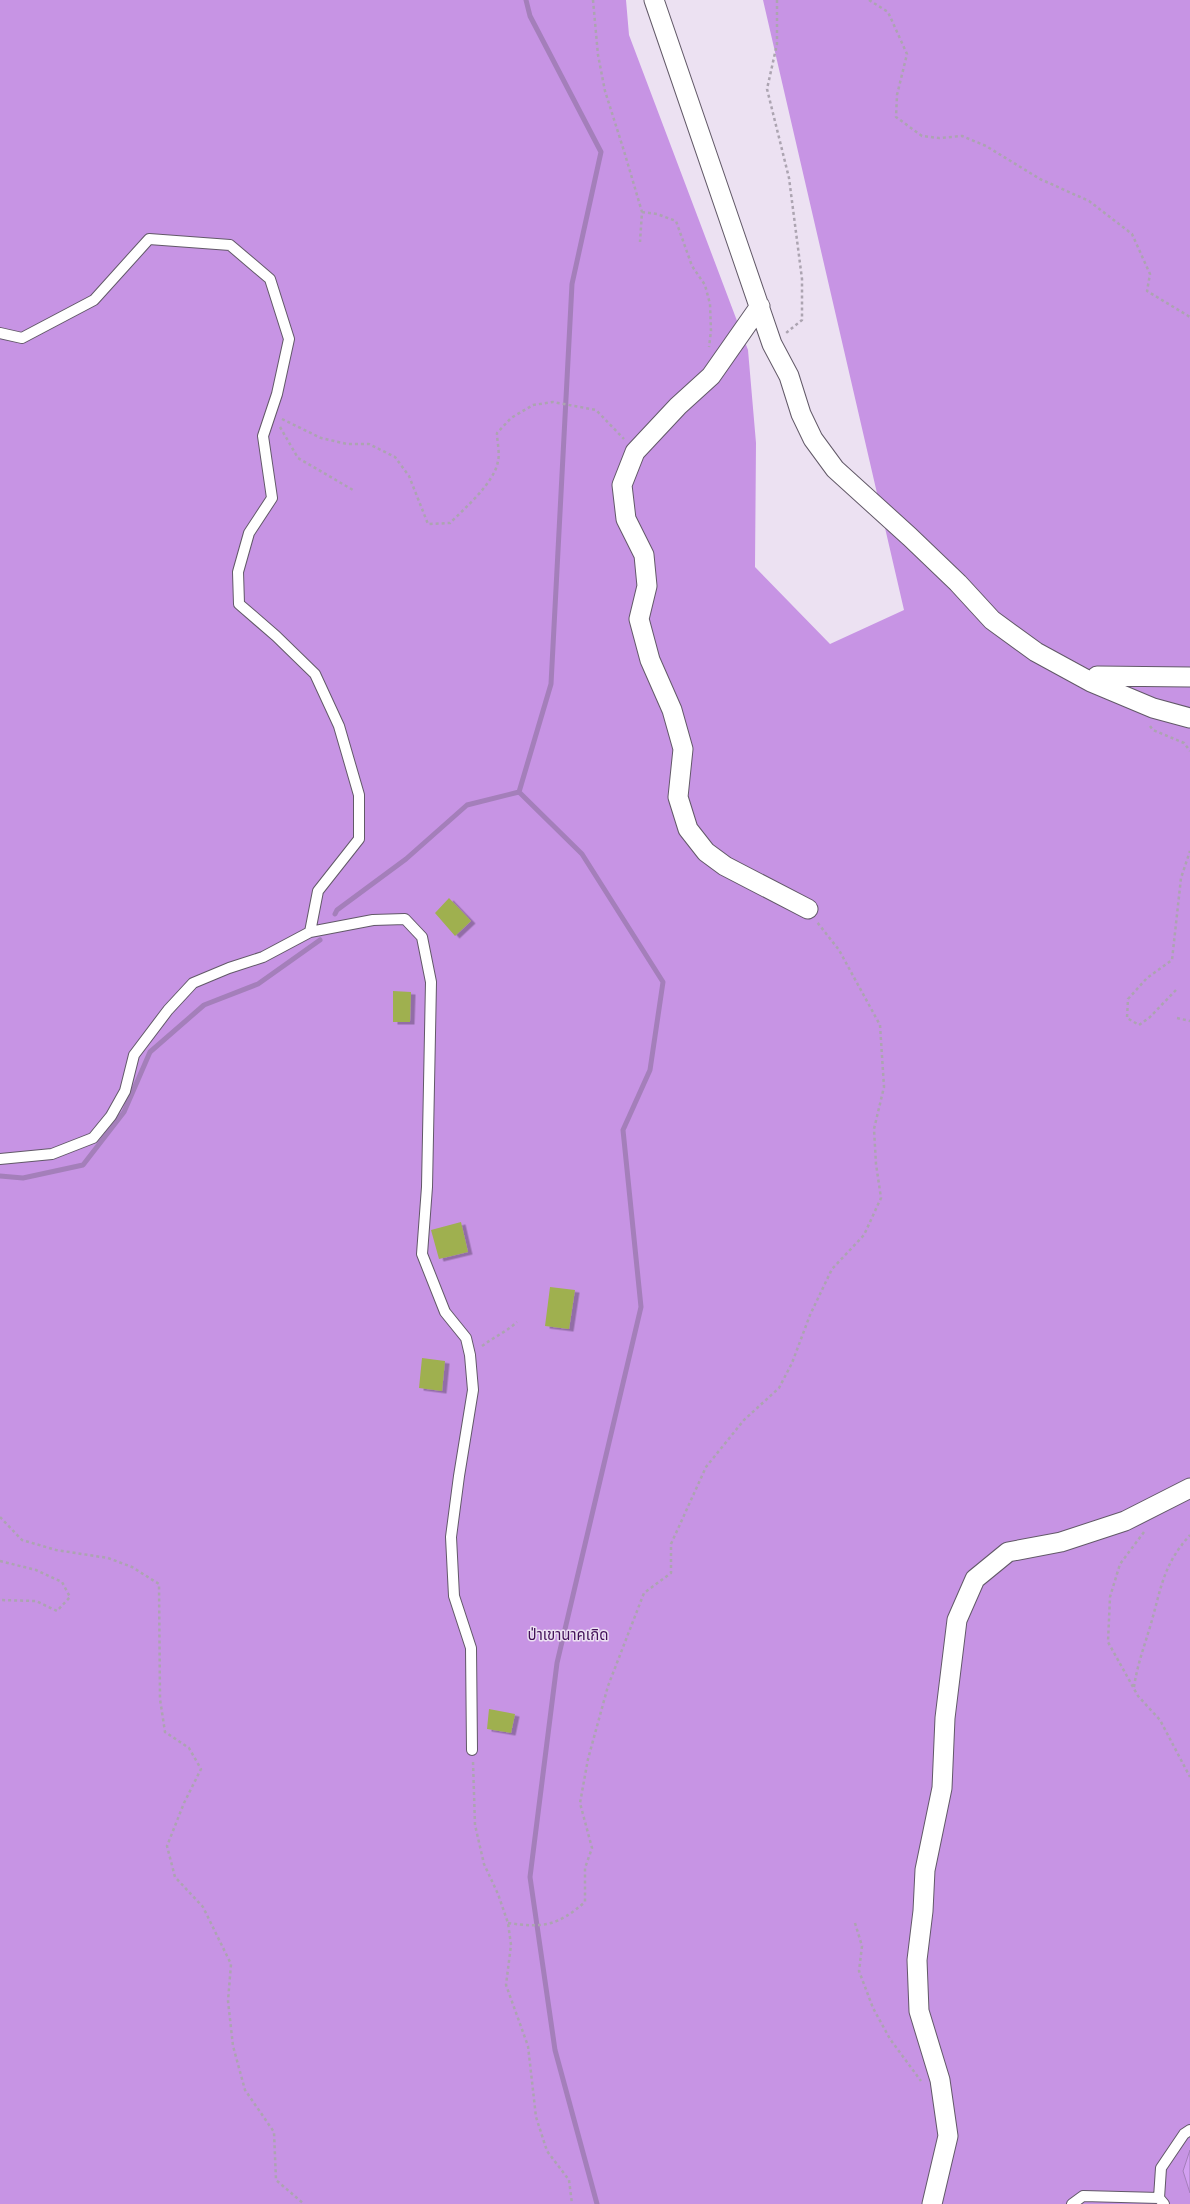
<svg xmlns="http://www.w3.org/2000/svg" width="1190" height="2204" viewBox="0 0 1190 2204" font-family="Cabin,'Noto Sans Thai',sans-serif">
<style>
.forest{fill:#c794e4}
.water{fill:#d3a0f1;stroke:#a47fba}
.lines{fill:none;stroke-linecap:round;stroke-linejoin:round}
.stream{stroke:#a47fba;stroke-width:5}
.building{fill:#9fb050;filter:url(#shadow)}
.lane-casing{stroke:#625968;stroke-width:12}
.street-casing{stroke:#625968;stroke-width:21}
.path{stroke:#aca4b1;stroke-width:2.5;stroke-dasharray:3 3;stroke-linecap:butt}
.lane{stroke:#fff;stroke-width:10}
.street{stroke:#fff;stroke-width:19}
.labels{text-anchor:middle;dominant-baseline:central;stroke-width:3;stroke-linejoin:round;paint-order:stroke}
.park-label{font-size:15px;fill:#411057;stroke:#ece1f2}
</style>
<defs>
<filter id="shadow"><feDropShadow dx="4.5" dy="2.5" stdDeviation="0" flood-color="#0004"/></filter>
</defs>
<rect width="100%" height="100%" fill="#ece1f2"/>
<path class="forest" d="M0 0H626L629 35 748 350 756 443 755 567 830 644 904 610 763 0H1190V2204H0Z"/>
<path class="water" d="M1190 2150V2193L1183 2171Z"/>
<g class="lines">
<path class="stream" d="M526 0 530 16 601 152 572 284 551 684 519 792 582 854 663 982 650 1070 623 1130 641 1307 557 1663 530 1877 555 2050 597 2204
M335 914 337 910 406 859 467 805 519 792
M0 1176 23 1178 83 1165 124 1112 150 1052 204 1005 258 984 320 940"/>
</g>
<path class="building" d="M449 898 471 921 455 936 435 913Z
M393 991 411 992 410 1022H393Z
M461 1222 468 1252 439 1259 431 1230Z
M550 1287 575 1290 569 1329 545 1326Z
M422 1358 445 1361 442 1391 419 1388Z
M489 1709 515 1714 511 1733 487 1729Z"/>
<g class="lines">
<defs>
<path id="lane" d="M0 333 22 338 94 300 149 239 230 245 270 279 289 339 277 394 263 436 272 498 249 533 238 572 239 604 276 636 315 674 339 726 359 795V839L318 891 310 932
M0 1159 52 1154 93 1138 111 1116 125 1091 134 1055 168 1010 193 983 229 968 263 957 310 932 373 920 405 919 422 937 431 982 427 1187 422 1254 445 1312 466 1338 470 1355 473 1390 459 1476 451 1537 454 1596 471 1648 472 1750
M1159 2198 1161 2168 1184 2134 1190 2130
M1072 2204 1083 2196 1159 2198 1164 2204"/>
<path id="street" d="M654 0 772 344 789 376 801 414 813 439 835 469 910 537 958 583 992 620 1036 652 1091 682 1153 708 1190 718
M760 306 711 376 678 406 635 452 622 485 626 519 644 555 647 586 639 619 650 660 672 710 683 749 678 797 688 829 706 852 725 866 808 909
M1097 676 1190 677
M932 2204 948 2136 940 2080 919 2011 917 1960 923 1911 925 1870 942 1788 945 1718 957 1620 975 1579 1008 1552 1061 1542 1125 1521 1190 1488"/>
</defs>
<use href="#lane" class="lane-casing"/>
<use href="#street" class="street-casing"/>
<path class="path" d="M593 0 598 55 605 91 624 151 642 212 640 242
M777 0V44L767 89 789 178 802 279V320L786 333
M869 0 888 12 907 54 897 95 896 117 922 136 939 138 962 136 986 146 1040 179 1089 201 1132 234 1150 274 1147 291 1190 317
M642 212 657 214 676 221 692 266 705 285 710 304 711 331 709 347
M282 419 321 438 347 444H369L395 457 409 476 428 524 450 523C465 508 495 482 498 461 500 453 497 441 497 433L511 418 533 405 553 402 596 410 624 439
M280 427 298 458 353 490
M1150 726 1153 730 1184 743 1190 751
M1176 990 1150 1017 1139 1025 1127 1018 1128 999 1147 978 1172 960 1181 878 1190 851
M1177 1018 1190 1021
M482 1346C494 1337 506 1332 517 1322
M0 1517 22 1540 56 1550 108 1558 132 1567 159 1584 160 1699 165 1732 189 1748 201 1769 184 1803 167 1846 175 1877 203 1907 231 1964 228 2001 233 2046 245 2090 274 2132 276 2180 304 2204
M1144 1532 1120 1564 1110 1597 1108 1642 1138 1696 1160 1720 1190 1777
M0 1561 36 1570 62 1582 70 1597 57 1611 36 1601 0 1600
M1134 1687C1137 1666 1144 1647 1150 1627 1161 1590 1162 1566 1190 1535
M473 1762 475 1825 484 1864 498 1894 508 1923 511 1945 506 1985 528 2046 536 2117 547 2151 569 2180 572 2204
M508 1923C544 1928 557 1926 585 1902V1868L592 1848 580 1803 588 1759 608 1686 644 1593 671 1573V1544L706 1467 744 1420 779 1388 792 1363 810 1315 832 1269 864 1235 881 1198 876 1164 874 1129 884 1087 880 1025 839 950 817 922
M855 1923 862 1946 859 1971 873 2008 890 2039 921 2081"/>
<use href="#lane" class="lane"/>
<use href="#street" class="street"/>
</g>
<g class="labels">
<g class="park-label">
<text x="568" y="1635">ป่าเขานาคเกิด</text>
</g>
</g>
</svg>
